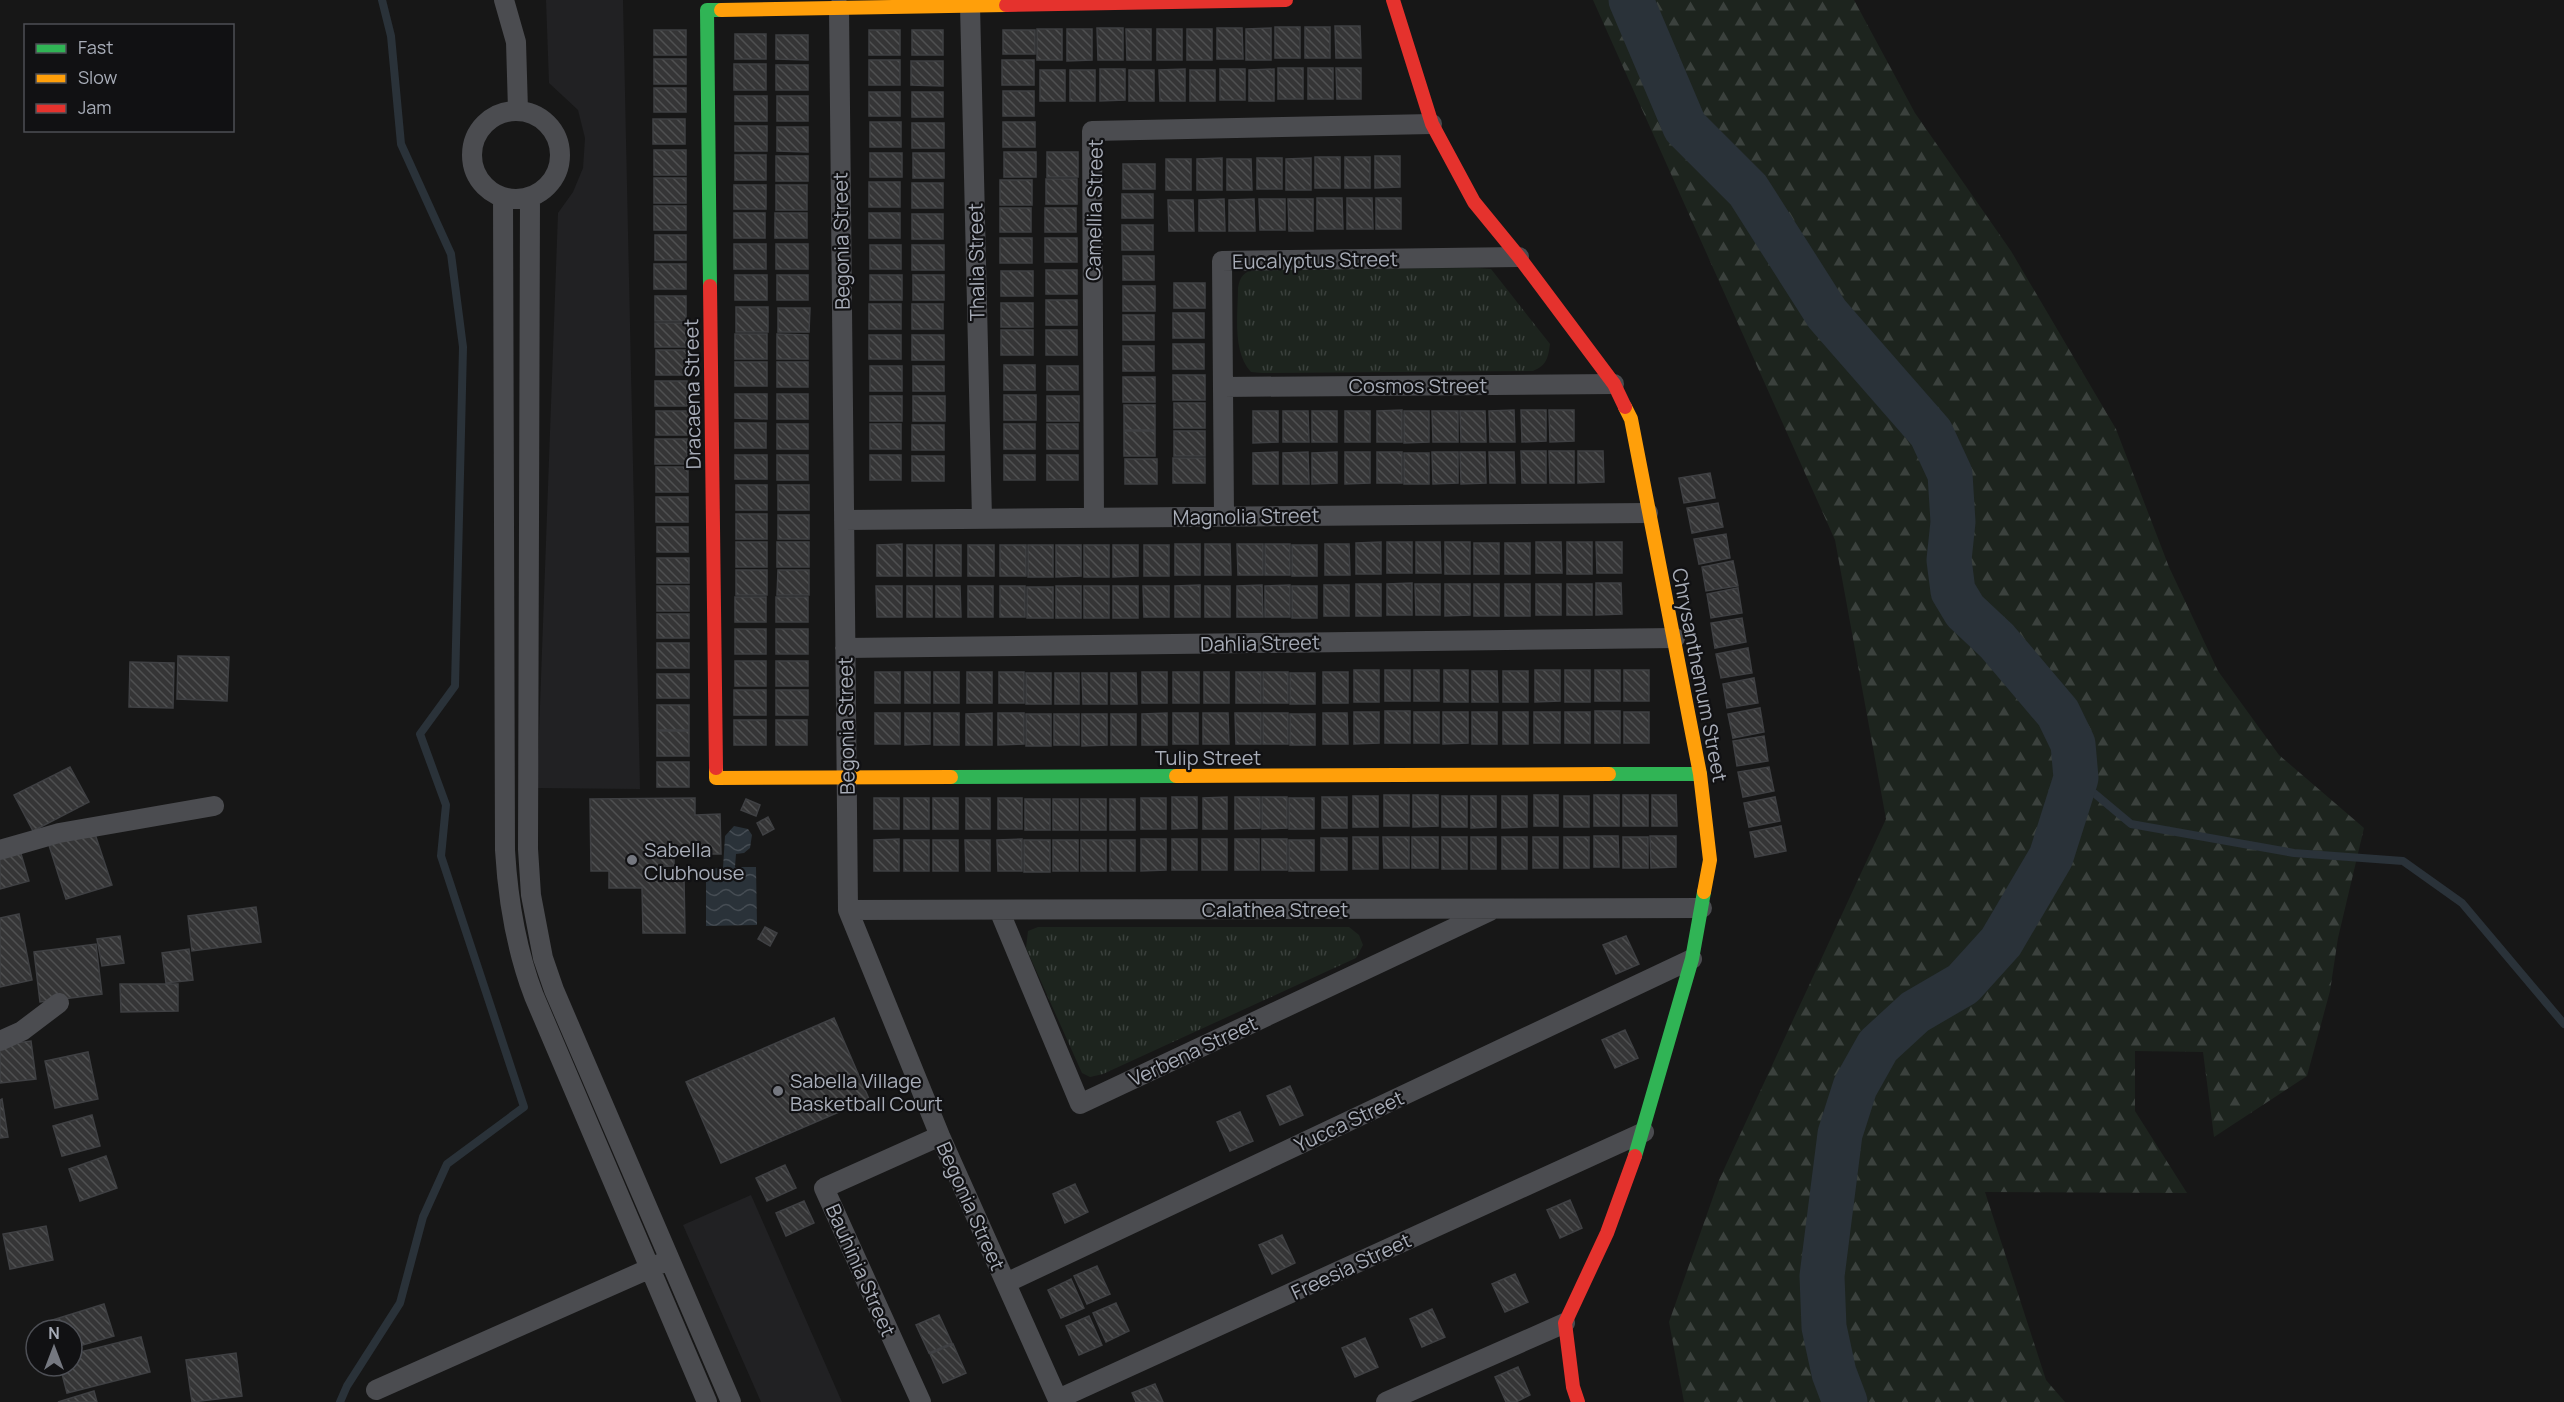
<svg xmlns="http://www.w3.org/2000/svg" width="2564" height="1402" viewBox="0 0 2564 1402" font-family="Manrope,sans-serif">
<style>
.built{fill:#212123}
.grass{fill:url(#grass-tufts)}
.forest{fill:url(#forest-firs)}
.water{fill:url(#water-waves)}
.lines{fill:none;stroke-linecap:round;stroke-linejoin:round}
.stream{stroke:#2a3239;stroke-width:8}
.river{stroke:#2a3239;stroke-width:45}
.building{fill:url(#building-back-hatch);stroke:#3f4043;stroke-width:1.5}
.street{stroke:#4b4c50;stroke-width:20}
.fast{stroke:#30b455;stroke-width:14}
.slow{stroke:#ff9f0a;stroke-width:14}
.jam{stroke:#e5322d;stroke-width:14}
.poi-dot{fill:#757880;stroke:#111113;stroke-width:2}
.labels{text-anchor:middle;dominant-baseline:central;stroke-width:4.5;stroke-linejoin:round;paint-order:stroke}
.street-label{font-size:20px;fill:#a8adb8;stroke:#111113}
.poi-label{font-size:20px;fill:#a8adb8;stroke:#111113;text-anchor:start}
</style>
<defs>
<pattern id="grass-tufts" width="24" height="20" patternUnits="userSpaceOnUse" patternTransform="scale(1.5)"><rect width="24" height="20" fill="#1d241e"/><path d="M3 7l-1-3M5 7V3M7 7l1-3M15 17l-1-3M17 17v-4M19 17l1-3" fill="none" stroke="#3b413d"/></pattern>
<pattern id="forest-firs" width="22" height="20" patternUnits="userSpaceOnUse" patternTransform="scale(1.5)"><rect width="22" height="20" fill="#1d241e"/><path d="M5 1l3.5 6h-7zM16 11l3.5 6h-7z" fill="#3b413d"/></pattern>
<pattern id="water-waves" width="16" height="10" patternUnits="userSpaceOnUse" patternTransform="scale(1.5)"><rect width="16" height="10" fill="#2a3239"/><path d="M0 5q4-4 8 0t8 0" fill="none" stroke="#464d54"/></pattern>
<pattern id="building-back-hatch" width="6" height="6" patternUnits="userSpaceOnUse" patternTransform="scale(1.5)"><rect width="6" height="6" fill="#353536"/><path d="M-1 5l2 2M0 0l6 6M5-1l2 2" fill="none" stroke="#4f5051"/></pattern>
</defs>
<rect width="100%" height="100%" fill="#171717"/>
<path class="built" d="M546 0H623L640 789 537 788 558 213 573 192 583 168 585 138 578 110 549 83Z
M751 1195 842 1402H761L683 1225Z"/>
<path class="grass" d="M1478 268 1491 269 1550 344C1548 358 1547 365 1533 371L1262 373 1251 372C1232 352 1238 314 1238 288 1240 276 1244 272 1255 269Z
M1038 927H1349L1359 935 1363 945 1356 958 1103 1074 1090 1077 1082 1073 1026 948 1028 931Z"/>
<path class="forest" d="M1593 0H1854L1915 113 2011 251 2116 429 2169 567 2218 671 2279 755 2364 828 2338 938 2330 991 2307 1076 2214 1137 2203 1052 2135 1051V1111L2187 1193 1985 1192 2046 1380 2065 1402H1684L1669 1322 1719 1180 1886 819 1835 540Z"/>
<path class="water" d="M734 826 748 829 752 835 750 848 744 853 736 854 735 867H756L757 925 706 926V869L723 868 725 836Z"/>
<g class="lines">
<path class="stream" d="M2076 778 2131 824 2294 853 2403 861 2462 903 2564 1024
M340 1402 347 1386 400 1303 423 1217 447 1164 524 1107 441 856 446 805 420 734 455 686 463 347 451 254 401 144 391 36 382 0"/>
<path class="river" d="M1631 0 1685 127 1748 190 1827 314 1931 433 1950 474 1953 522 1949 560 1953 591 1965 611 1997 641 2058 713 2073 744 2076 778 2051 857 2001 942 1963 984 1915 1012 1878 1046 1855 1087 1840 1134 1822 1276 1824 1327 1834 1373 1845 1402"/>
</g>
<path class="building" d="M1335 26H1360L1361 58H1336Z
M1275 27H1300V58H1275Z
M1305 27H1330V58H1305Z
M1097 28H1123V60H1098Z
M1217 28H1242L1243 59H1217Z
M1271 28V60H1246V29Z
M1037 29H1062V60H1037Z
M1067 29H1092V60L1067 61Z
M1126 29H1151V60H1127Z
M1157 29H1182V60H1157Z
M1187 29H1212V60H1187Z
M654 30H686V55H654Z
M869 30H900V55H869Z
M912 30H943V55H912Z
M1003 30H1035V54H1003Z
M735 34H766V59H735Z
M776 35H808V60L776 59Z
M654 59H686V84H654Z
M869 60H900V85H869Z
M1002 60H1034V85H1002Z
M911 61H943V86L911 85Z
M734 64H766V90H734Z
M776 65H808V90H776Z
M1278 68H1303V99H1278Z
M1308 68H1333V99H1308Z
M1336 68H1361V99H1337Z
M1100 69H1125V100L1100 101Z
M1185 69V101H1160L1159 70Z
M1220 69H1245V100H1220Z
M1274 69V101H1249V70Z
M1040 70H1065V101H1040Z
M1070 70H1095V101H1070Z
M1129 70H1154V101H1129Z
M1190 70H1215V101H1190Z
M654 88H686V112H654Z
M1003 91H1034V116H1003Z
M869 92H900V116H869Z
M912 92H943V117H912Z
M735 96H767V121H735Z
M777 96H808V121H777Z
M653 119H685V144H653Z
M870 122H901V147H870Z
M1003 122H1035V147H1003Z
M912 123H944V148H912Z
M735 126H767V151H735Z
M777 127H808V152L777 151Z
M654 150H686V175H654Z
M1004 152H1036V177H1004Z
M1047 152H1078V177H1047Z
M870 153H902V177H870Z
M913 153H944V178H913Z
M735 155H766V180H735Z
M776 156H808V181H776Z
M1375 156H1400V187L1375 188Z
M1315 157H1340V188H1315Z
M1345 157H1370V188H1345Z
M1222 158V190H1197V159Z
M1257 158H1282V189H1257Z
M1311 158V190H1286V159Z
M1166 159H1191V190H1166Z
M1227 159H1251L1252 190H1227Z
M1123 164H1155V189H1123Z
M654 178H686V203H654Z
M1046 179H1077V204H1046Z
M1000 180H1032V205H1000Z
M869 182H900V207H869Z
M912 183H943V208H912Z
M734 185H766V209H734Z
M776 185H807V210H776Z
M1122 194H1153V218H1122Z
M1317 198H1342L1343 229H1317Z
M1347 198H1372L1373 229H1347Z
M1376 198H1401V229H1376Z
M1224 199 1225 231H1199V200Z
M1254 199 1255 231H1229V200Z
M1259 199H1285V230H1260Z
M1288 199H1313V231H1289Z
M1168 200H1193L1194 231H1169Z
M654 206H686V230H654Z
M1000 208H1031V232H1000Z
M1045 208H1076V232H1045Z
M734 213H765V238H734Z
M775 213H807V238H775Z
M869 213H900V238H869Z
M912 214H943V239H912Z
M1122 225H1153V250H1122Z
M655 235H686V260H655Z
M1000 238H1032V263H1000Z
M1045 238H1077V262H1045Z
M734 244H766V269H734Z
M776 244H808V269H776Z
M870 245H901V269H870Z
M912 245H944V270H912Z
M1123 256H1154V280H1123Z
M654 264H686V289H654Z
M1046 270H1077V294H1046Z
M1001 271H1033V296H1001Z
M735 275H767V300H735Z
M777 275H808V300H777Z
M870 275H902V300H870Z
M913 275H944V300H913Z
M1174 283H1205V308H1174Z
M1123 286H1155V311H1123Z
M655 296H686V321H655Z
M1046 300H1077V325H1046Z
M1001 303H1033V327H1001Z
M869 304H901V329H869Z
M912 304H943V329H912Z
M736 307H768V332H736Z
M778 308H810L809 332H778Z
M1173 313H1204V338H1173Z
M1123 315H1154V340H1123Z
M655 323H686V347H655Z
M1001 330H1033V355H1001Z
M1046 330H1077V355H1046Z
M735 334H767V359H735Z
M777 334 808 335V359H777Z
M869 335H901V359H869Z
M912 335H944V360H912Z
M1173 344H1204V369H1173Z
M1123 346H1154V371H1123Z
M656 350H687V375H656Z
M735 362H767V386H735Z
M777 362H808V387H777Z
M1004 365H1035V390H1004Z
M870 366H902V391H870Z
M913 366H944V391H913Z
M1047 366H1078V390H1047Z
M1173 375H1205V400H1173Z
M1123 377H1155V402H1123Z
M655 381H687V406H655Z
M735 394H767V419L735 418Z
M777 394H808V419H777Z
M1004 395H1036V420H1004Z
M870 396H902V421H870Z
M913 396H945V421H913Z
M1047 396H1079V421H1047Z
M1174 403H1205V428H1174Z
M1124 405H1155V430H1124Z
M1402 410V442H1377V411Z
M1514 410 1515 442H1490L1489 411Z
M1521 410H1546V441L1522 442Z
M1549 410H1574V441L1550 442Z
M656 411H688V435H656Z
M1253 411H1278V442L1253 443Z
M1283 411H1308L1309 442H1283Z
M1312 411H1337V442H1312Z
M1345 411H1370V442H1345Z
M1404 411H1429V442L1404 443Z
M1432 411H1458V442H1433Z
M1460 411H1485L1486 442H1461Z
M735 423H766V448H735Z
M777 424H808V449H777Z
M870 424H901V449H870Z
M1004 424H1035V449H1004Z
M1047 424H1078V449H1047Z
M912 425H944V450H912Z
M1124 431H1155V456H1124Z
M1174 431H1205V456H1174Z
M655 439H687V464H655Z
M1521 451H1546V483H1522Z
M1549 451H1574V483H1550Z
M1578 451H1603L1604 482 1578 483Z
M1278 452V484H1253V453Z
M1308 452 1309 484H1283V453Z
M1337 452V483L1312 484V453Z
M1345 452H1370V483L1345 484Z
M1377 452H1402V483H1377Z
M1432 452H1458V483L1433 484Z
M1460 452H1485L1486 483 1461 484Z
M1489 452H1514L1515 483H1490Z
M1404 453H1429V484H1404Z
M735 455H767V479H735Z
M777 455H808V480H777Z
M870 455H901V480H870Z
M1004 455H1035V480H1004Z
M1047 455H1078V480H1047Z
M912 456H944V481H912Z
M1173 458H1205V483H1173Z
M1125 459H1157V484H1125Z
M656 467H688V492H656Z
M1710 473 1715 498 1684 503 1679 478Z
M736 485H767V510H736Z
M778 485H809V510H778Z
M656 497H688V522H656Z
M1718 503 1723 527 1692 533 1687 508Z
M736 514H767V539H736Z
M778 515H809V539H778Z
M657 527H688V552H657Z
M1726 534 1730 558 1699 564 1694 539Z
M736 542H767V567H736Z
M777 542H809V567H777Z
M1381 542V574H1356V543Z
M1387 542H1412V573H1387Z
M1416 542H1440L1441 573H1416Z
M1445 542H1470V574H1445Z
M1536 542H1561L1562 573H1536Z
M1567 542H1592V574H1567Z
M1596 542H1622V573H1597Z
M1474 543H1499V574H1474Z
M1505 543H1530V574H1505Z
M902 544V576H877V545Z
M1175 544H1200V575H1175Z
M1205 544H1230L1231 575H1205Z
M1237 544H1263V575H1238Z
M1265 544H1290V575H1265Z
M1325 544H1349L1350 575H1325Z
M907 545H932V576H907Z
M936 545H961V576H936Z
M968 545H994V576H968Z
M1000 545H1026V576H1000Z
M1028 545H1053V577H1028Z
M1056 545H1081V576L1056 577Z
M1084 545H1109V577H1084Z
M1113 545H1138V576L1113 577Z
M1144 545H1169V576H1144Z
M1292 545H1317V576H1292Z
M657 558H689V583H657Z
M1733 561 1738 586 1706 591 1702 567Z
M736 570H767V595H736Z
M778 570H809V595H777Z
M1412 583V615H1387V584Z
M1596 583H1621L1622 614 1596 615Z
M1356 584H1381V616H1356Z
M1415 584H1440V615H1416Z
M1445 584H1470V615L1445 616Z
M1474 584H1499V616H1474Z
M1505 584H1530V616H1505Z
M1536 584H1561V615H1536Z
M1567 584H1592V615H1567Z
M1200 585V617H1175V586Z
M1262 585 1263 617H1237V586Z
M1290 585V617H1265V586Z
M1324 585H1349V616H1324Z
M657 586H689V611H657Z
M876 586H902V617H877Z
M907 586H932V617H907Z
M936 586H960L961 617H936Z
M968 586H993V617H968Z
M1000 586H1025V617H1000Z
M1056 586H1081V618H1056Z
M1084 586H1109V618H1084Z
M1113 586H1138V618H1113Z
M1143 586H1169V617H1144Z
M1205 586H1230V617H1205Z
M1292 586H1317V618H1292Z
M1027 587H1053V618H1027Z
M1738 588 1742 613 1711 618 1707 594Z
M735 597H766V622H735Z
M776 597H808V622H776Z
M657 614H689V638H657Z
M1742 618 1746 642 1715 648 1711 623Z
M735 629H766V654H735Z
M776 629H808V654H776Z
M657 643H689V668H657Z
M1748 648 1752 673 1721 678 1716 654Z
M178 656 229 657 227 701 177 699Z
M735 661H766V686H735Z
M776 661H808V686H776Z
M130 662 174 663 173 708 129 707Z
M1354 670H1379V702H1354Z
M1385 670H1410V701H1385Z
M1414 670H1439V701H1414Z
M1444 670H1468V702H1444Z
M1535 670H1560V701L1535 702Z
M1565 670H1590V702H1565Z
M1595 670H1620V701H1595Z
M1624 670H1649V701H1624Z
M1472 671H1497L1498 702H1472Z
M1503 671H1528V702H1503Z
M875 672H900V703H875Z
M905 672H930V703H905Z
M934 672H959V703H934Z
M967 672H992V703H967Z
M999 672H1024V703H999Z
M1142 672H1167V703H1142Z
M1173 672H1199V703H1173Z
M1204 672H1229V703H1204Z
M1236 672H1261V703H1236Z
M1263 672H1288V703H1263Z
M1323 672H1348V703H1323Z
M1026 673H1051V704H1026Z
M1055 673H1079V704H1055Z
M1082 673H1107V704H1083Z
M1111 673H1136L1137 704H1111Z
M1290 673H1315V704H1290Z
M657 674H689V698H657Z
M1754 678 1758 703 1727 708 1723 684Z
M734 690H766V715H734Z
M776 690H808V715H776Z
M657 705H689V730H657Z
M1760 708 1764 732 1733 738 1728 714Z
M1385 711H1410V743H1385Z
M1595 711H1620V743H1595Z
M1354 712H1379V743L1354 744Z
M1414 712H1439V743H1414Z
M1443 712H1468V743L1443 744Z
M1472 712H1497V744H1472Z
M1503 712H1528V744H1503Z
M1534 712H1560V743H1534Z
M1565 712H1590V743H1565Z
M1624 712H1649V743H1624Z
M875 713H900V744H875Z
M905 713H930V744L905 745Z
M934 713H959V745H934Z
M992 713V745H966V714Z
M998 713H1024V744L998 745Z
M1167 713V745H1142V714Z
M1173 713H1198V744H1173Z
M1203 713H1228L1229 744H1203Z
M1235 713H1261V744H1236Z
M1263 713H1288V744H1263Z
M1323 713H1347L1348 744H1323Z
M1026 714H1051V746H1026Z
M1054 714H1079V745H1054Z
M1082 714H1107V745L1082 746Z
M1111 714H1136V745H1111Z
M1290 714H1315V745H1290Z
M734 720H766V745H734Z
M776 720H807V745H776Z
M657 731H689V756H657Z
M1764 736 1768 761 1737 766 1733 741Z
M657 762H689V787H657Z
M70 767 89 802 33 831 14 795Z
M1769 767 1774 791 1743 797 1738 772Z
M1384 795H1409V826H1384Z
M1413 795H1438V826L1413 827Z
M1534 795H1558V826H1534Z
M1594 795H1619V826H1594Z
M1623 795H1648V826H1623Z
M1652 795H1676L1677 826H1652Z
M1353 796H1378V827H1353Z
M1442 796H1467V827H1442Z
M1471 796H1496V827L1471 828Z
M1502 796H1527V827L1502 828Z
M1564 796H1589V827H1564Z
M1172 797H1197V828L1172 829Z
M1227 797V829H1203V798Z
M1235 797H1260V828L1235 829Z
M1262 797H1287V828L1262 829Z
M1322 797H1347V828H1322Z
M1775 797 1780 821 1749 827 1744 803Z
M695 798V815L720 814 721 854H674V866L648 867V877H684L685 933H643L642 888H609V871H591L590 799Z
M874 798H899V829H874Z
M904 798H929V829H904Z
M933 798H958V829H933Z
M966 798H990V829H966Z
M998 798H1022V829H998Z
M1141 798H1166V829H1141Z
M1289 798H1314V829H1289Z
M746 799 760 805 756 816 741 810Z
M1025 799H1050V830H1025Z
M1053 799H1078V830H1053Z
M1081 799H1106V830H1081Z
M1110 799H1135V830H1110Z
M768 817 774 829 763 835 757 823Z
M1781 826 1786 851 1755 857 1750 832Z
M93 828 112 885 66 899 48 842Z
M1594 836H1618L1619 867H1594Z
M1650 836H1676V867L1651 868Z
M1353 837H1378V869H1353Z
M1383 837H1409V868H1384Z
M1412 837H1438V868H1412Z
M1442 837H1467V869H1442Z
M1471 837H1496V869H1471Z
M1502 837H1527V869H1502Z
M1533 837H1558V868H1533Z
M1564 837H1589V868H1564Z
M1623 837H1648V868H1623Z
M1321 838H1347V870H1321Z
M899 839V871H874V840Z
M1022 839V871H998L997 840Z
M1141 839H1166V870L1141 871Z
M1172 839H1197V870H1172Z
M1202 839H1227V870H1202Z
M1235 839H1259V870H1235Z
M1262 839H1287V870H1262Z
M904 840H929V871H904Z
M933 840H958V871H933Z
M965 840H990V871H966Z
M1024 840H1050V872H1024Z
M1053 840H1078V871H1053Z
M1081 840H1106V871H1081Z
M1110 840H1135V871H1110Z
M1289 840H1314V871H1289Z
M19 847 29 881 0 889V852Z
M256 907 261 942 192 951 188 916Z
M19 914 32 980 0 987V918Z
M765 927 777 933 770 946 758 939Z
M120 936 124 963 102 966 97 939Z
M1626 936 1639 964 1616 974 1603 945Z
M96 944 102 994 40 1002 34 952Z
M189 949 193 980 166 983 162 953Z
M120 984H178V1011L121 1012Z
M834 1018 869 1099 721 1163 686 1082Z
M1625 1030 1638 1058 1615 1068 1602 1040Z
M31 1041 36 1079 0 1083V1045Z
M88 1052 98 1099 55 1108 45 1061Z
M1290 1086 1303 1115 1280 1125 1267 1096Z
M2 1099 8 1137 0 1138V1100Z
M1240 1112 1253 1141 1230 1151 1217 1122Z
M92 1115 100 1146 62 1156 53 1126Z
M106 1156 117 1188 80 1201 69 1169Z
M785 1165 796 1188 767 1201 756 1178Z
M1075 1184 1088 1212 1065 1223 1053 1194Z
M1570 1200 1582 1228 1560 1238 1547 1210Z
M804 1201 814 1223 786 1236 776 1213Z
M46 1226 53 1260 10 1269 3 1234Z
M1282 1235 1295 1263 1272 1274 1259 1245Z
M1097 1266 1110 1294 1087 1304 1074 1276Z
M1515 1274 1528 1302 1505 1312 1492 1284Z
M1071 1279 1084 1308 1061 1318 1048 1290Z
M1116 1303 1129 1331 1106 1342 1093 1313Z
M104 1304 114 1336 72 1348V1330H48L46 1322Z
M1432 1309 1445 1337 1422 1347 1410 1319Z
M939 1315 952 1343 929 1353 916 1325Z
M1089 1316 1102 1345 1079 1355 1066 1326Z
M141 1337 150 1372 67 1393 60 1366H72V1354Z
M1365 1338 1378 1367 1355 1377 1342 1348Z
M953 1344 966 1373 943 1383 930 1354Z
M236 1353 242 1396 192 1402 186 1360Z
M1518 1367 1530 1395 1516 1402H1506L1495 1377Z
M1155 1384 1163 1402H1136L1132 1393Z
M94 1391 97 1402H58Z"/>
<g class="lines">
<path class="street" d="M504 0 516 42 518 110
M970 5 982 519
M839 7 848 910 940 1136 1059 1402
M472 155a44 44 0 1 1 88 0a44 44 0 1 1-88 0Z
M503 197 505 850C508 901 516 949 534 996L707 1402
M530 197 528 849 531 895 543 958 554 990 731 1402
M1223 387 1614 384
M1224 516 1222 261 1519 257
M1094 517 1092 131 1432 124
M844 520 1648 513
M845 648 1675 638
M0 850 59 833 214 806
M848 910 1702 908
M999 910 1080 1104 1490 911
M0 1041 22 1031 59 1003
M1006 1283 1692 959
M376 1390 662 1263
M1058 1399 1644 1132
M921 1402 824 1188 940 1136
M1386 1402 1565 1323"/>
<path class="fast" d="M710 286 707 10H721
M1609 774H1700
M951 777 1176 776
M1635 1156 1692 959 1704 892"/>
<path class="slow" d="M721 10 1006 5
M1625 407 1631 419 1700 774 1710 860 1704 892
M716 768V778L951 777
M1176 776 1609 774"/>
<path class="jam" d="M1393 0 1432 124 1474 202 1519 257 1614 384 1625 407
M1006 5 1286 0
M710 286 716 768
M1578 1402 1573 1387 1565 1323 1607 1233 1635 1156"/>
</g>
<g class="poi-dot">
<circle cx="632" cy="860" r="6"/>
<circle cx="778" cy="1091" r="6"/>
</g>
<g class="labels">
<g class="street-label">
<text transform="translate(1094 210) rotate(-89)">Camellia Street</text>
<text transform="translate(841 241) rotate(-91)">Begonia Street</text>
<text transform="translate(1315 260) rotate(-1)">Eucalyptus Street</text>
<text transform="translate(976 262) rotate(-91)">Thalia Street</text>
<text x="1418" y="385">Cosmos Street</text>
<text transform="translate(692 394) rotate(-91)">Dracaena Street</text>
<text transform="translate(1246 516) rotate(-1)">Magnolia Street</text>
<text transform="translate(1260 643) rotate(-1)">Dahlia Street</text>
<text transform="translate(1700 675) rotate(79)">Chrysanthemum Street</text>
<text transform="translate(846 726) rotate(-91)">Begonia Street</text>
<text x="1208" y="757">Tulip Street</text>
<text x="1275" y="909">Calathea Street</text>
<text transform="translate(1193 1051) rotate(-25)">Verbena Street</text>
<text transform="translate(1349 1121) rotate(-25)">Yucca Street</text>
<text transform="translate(971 1206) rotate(66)">Begonia Street</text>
<text transform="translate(1351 1266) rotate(-25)">Freesia Street</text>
<text transform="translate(861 1270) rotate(66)">Bauhinia Street</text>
</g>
<g class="poi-label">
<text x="644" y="849">Sabella<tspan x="644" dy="23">Clubhouse</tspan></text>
<text x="790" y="1080">Sabella Village<tspan x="790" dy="23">Basketball Court</tspan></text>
</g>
</g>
<rect x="24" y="24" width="210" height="108" fill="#111113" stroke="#4d4f55" stroke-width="1.5"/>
<rect x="36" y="44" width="30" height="9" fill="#30b455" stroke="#4d4f55" stroke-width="1.5"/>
<text x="78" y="54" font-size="18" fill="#a8adb8">Fast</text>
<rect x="36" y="74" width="30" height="9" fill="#ff9f0a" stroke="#4d4f55" stroke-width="1.5"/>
<text x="78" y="84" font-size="18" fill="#a8adb8">Slow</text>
<rect x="36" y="104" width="30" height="9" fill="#e5322d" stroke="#4d4f55" stroke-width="1.5"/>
<text x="78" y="114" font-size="18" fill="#a8adb8">Jam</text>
<g transform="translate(54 1348)"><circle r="28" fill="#111113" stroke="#4d4f55" stroke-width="1.5"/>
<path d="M0-4.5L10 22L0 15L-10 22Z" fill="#757880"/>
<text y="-9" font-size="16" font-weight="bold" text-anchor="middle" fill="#a8adb8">N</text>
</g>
</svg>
